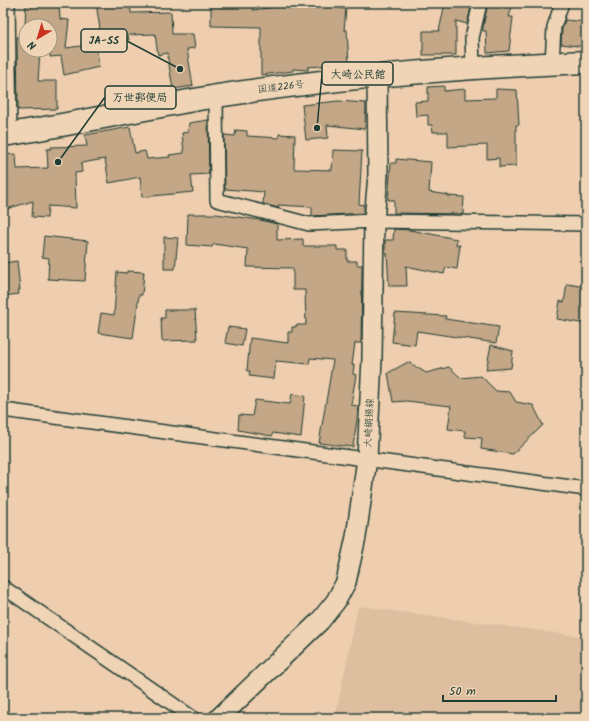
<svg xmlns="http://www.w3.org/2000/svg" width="589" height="721" viewBox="0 0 589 721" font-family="Kalam,'Klee One',sans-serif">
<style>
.built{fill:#ddbfa0}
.building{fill:#c3a787;stroke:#1f3d34}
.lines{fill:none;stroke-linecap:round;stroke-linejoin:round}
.street-casing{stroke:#1f3d34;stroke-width:16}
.secondary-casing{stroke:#1f3d34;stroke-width:22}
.highway-casing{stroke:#1f3d34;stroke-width:25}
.street{stroke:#efd4b6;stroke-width:13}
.secondary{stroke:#efd4b6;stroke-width:19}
.highway{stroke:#efd4b6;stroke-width:22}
.labels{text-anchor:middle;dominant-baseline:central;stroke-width:3;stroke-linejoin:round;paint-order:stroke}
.street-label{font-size:10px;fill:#1f3d34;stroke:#efd4b6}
.leader{fill:none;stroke:#1f3d34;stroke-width:1.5}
.callout-dot{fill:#1f3d34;stroke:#efd4b6;stroke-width:1.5}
.callout{fill:#efd4b6;stroke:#1f3d34;stroke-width:1.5}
.callout-label{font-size:11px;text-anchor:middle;font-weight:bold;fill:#1f3d34}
</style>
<rect width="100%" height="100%" fill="#eeceae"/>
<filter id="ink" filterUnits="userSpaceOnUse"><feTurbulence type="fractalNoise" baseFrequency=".025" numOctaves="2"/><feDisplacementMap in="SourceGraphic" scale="8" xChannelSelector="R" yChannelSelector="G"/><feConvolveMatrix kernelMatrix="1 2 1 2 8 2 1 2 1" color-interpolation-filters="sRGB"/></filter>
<g filter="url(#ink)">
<path class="built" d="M358 606 586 637V718H335Z"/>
<path class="building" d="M26 3H59L60 19 69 20 66 48 96 44 99 67 64 75 61 56 50 57V26H25Z
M96 3H130L131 13 171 12 172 34H193L195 48 187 49 193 86 173 89 167 53 158 55 155 34 128 35 129 40H124L125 44 100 48 97 30 100 29Z
M211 3H253V10L275 7 276 3 339 4V8L346 9 344 30H347L349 64 308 67V70L293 69V71L261 75V27L211 26Z
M445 3H472L467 24 456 21V55H423V31H439Z
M488 3H513L509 17H513L509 51 487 53 486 31H483V27Z
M565 20 586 22V47L561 44 562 29Z
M17 37H26V50H40L38 81H57V109L18 110Z
M444 86V91L465 89V99L496 98V89L517 90 519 125H516V166L499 167V158L487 159V145L448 147V132H433L432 125H428V115L416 116 415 102 428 101V87Z
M338 101 366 103 365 129 327 125 328 138 306 140 302 105Z
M208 120 209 174 191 175 193 192 142 197 140 177 109 183 105 159 81 163 82 172 75 173 76 208 48 206 47 218 32 217 33 201 3 210V155L16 154 17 169 48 168 47 149H51V147L87 146 85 135 130 127 135 153 145 151 147 159 170 157 169 155 184 153 182 133 188 132 189 123Z
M236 130 247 131V136L279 138V134L295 135 294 169 332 170 333 150 362 151 359 204 364 205V213L312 216V207L278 205V208L263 204 264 192 225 189 224 135 235 136Z
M396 159 431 162 429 192 448 195V196L464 197 463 214 394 213V200H388L391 163H396Z
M188 214H216L260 220 277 224V240L303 239V246H337V250H347V261H357V265H362L361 343H355L352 365H354L353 374 356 375 351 405 359 406 353 447 319 443 333 360 310 358 309 364 276 361 274 379 249 376 250 371H247L250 338 288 343V332H292V327H296V325H306L305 290H293V268L247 267 248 249 214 244 212 247 187 245Z
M394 229 410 230 457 239 456 245H460L457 269 446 267 444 274 406 266 407 286H389L387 253H385V240H393Z
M44 236 88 241 85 281 48 279 49 258 42 257Z
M164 237 178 238 175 269H164Z
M17 261 20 290H18L19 294 3 296V263Z
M127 271 144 272 142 295H139L133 338 98 333 101 313 114 315 117 272 127 273Z
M567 284 586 287V324L557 319 560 301 564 302Z
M165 310H195L197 340 162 341 161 318H165Z
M395 313 446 316 445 319 499 327 496 343 417 331 415 345 392 342Z
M228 327 245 329 242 346 225 343Z
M491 345 513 351 511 368 486 370Z
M408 362 426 373 449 367 461 378 481 376 496 391 510 392 516 402 533 405 543 425 513 454 481 449 482 438 465 437V431L448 429 451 406 407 401 393 402 388 373Z
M292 394 305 396 301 437 273 433 272 436 238 430 239 415 252 416 255 400 290 404Z"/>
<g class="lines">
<defs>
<path id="street" d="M8 3 10 134
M552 63 554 27 562 3
M473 67 472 38 480 3
M216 97 217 200 309 224 374 221 586 224
M3 410 586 489
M3 587 193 718"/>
<path id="secondary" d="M219 718 320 621 336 601 346 582 356 537 367 459 372 359 374 221 378 175 377 76"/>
<path id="highway" d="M3 135C75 124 145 108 217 96 339 77 462 67 586 62"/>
</defs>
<use href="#street" class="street-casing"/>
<use href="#secondary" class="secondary-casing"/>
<use href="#highway" class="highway-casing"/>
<use href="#street" class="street"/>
<use href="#secondary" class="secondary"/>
<use href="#highway" class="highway"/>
</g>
</g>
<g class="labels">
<g class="street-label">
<text transform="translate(281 87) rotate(-7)">国道226号</text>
<text transform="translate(369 423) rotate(-87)">大崎網揚線</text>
</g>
</g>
<path class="leader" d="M180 69L127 41M317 128L322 74M58 162L105 97"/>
<g class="callout-dot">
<circle cx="180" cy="69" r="4"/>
<circle cx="317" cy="128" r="4"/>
<circle cx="58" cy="162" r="4"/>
</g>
<g class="callout">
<rect x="81" y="29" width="46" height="23" rx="4"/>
<rect x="322" y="62" width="71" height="23" rx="4"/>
<rect x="105" y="86" width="71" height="23" rx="4"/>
</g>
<g class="callout-label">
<text x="104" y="44">JA-SS</text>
<text x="358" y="78">大崎公民館</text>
<text x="140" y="101">万世郵便局</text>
</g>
<rect width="589" height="721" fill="none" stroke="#efd4b6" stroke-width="16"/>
<rect x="8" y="8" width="573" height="705" fill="none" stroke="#1f3d34" stroke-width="1.5" filter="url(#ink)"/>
<g transform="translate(38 38) rotate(218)"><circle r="19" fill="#efd4b6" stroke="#9c9882"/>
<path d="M0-3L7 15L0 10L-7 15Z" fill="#c8321e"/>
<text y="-6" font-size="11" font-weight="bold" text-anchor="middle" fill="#1f3d34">N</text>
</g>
<path d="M443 695v6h113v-6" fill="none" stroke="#1f3d34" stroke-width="2"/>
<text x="449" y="695" font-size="12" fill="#1f3d34" stroke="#efd4b6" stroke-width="3" paint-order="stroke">50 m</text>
</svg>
